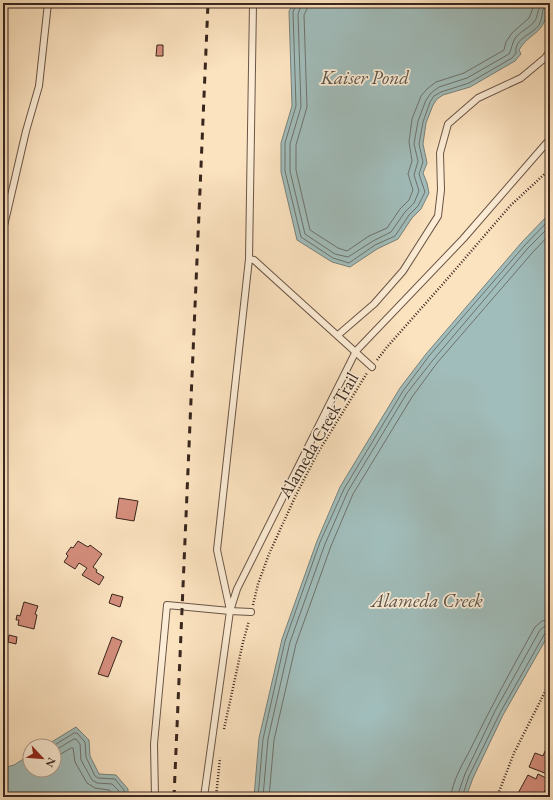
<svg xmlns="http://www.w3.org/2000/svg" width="553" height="800" viewBox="0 0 553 800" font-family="'EB Garamond',serif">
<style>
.water{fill:#a1bdbb;stroke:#77817c}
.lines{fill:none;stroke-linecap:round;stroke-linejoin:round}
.shore{stroke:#6d726c;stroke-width:1}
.building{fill:#d58e7d;stroke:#39261d}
.lane-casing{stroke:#6a5546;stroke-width:8}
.path{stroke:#39261d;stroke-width:2.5;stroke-dasharray:1 2;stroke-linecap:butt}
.lane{stroke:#fdedd6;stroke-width:6}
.rail{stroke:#39261d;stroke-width:3;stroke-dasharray:7 7;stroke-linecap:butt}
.labels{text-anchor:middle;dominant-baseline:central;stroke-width:3.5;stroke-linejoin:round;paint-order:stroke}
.street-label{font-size:18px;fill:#39261d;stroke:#fdedd6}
.water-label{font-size:19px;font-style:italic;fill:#58534c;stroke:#fdedd6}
</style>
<rect width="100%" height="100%" fill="#fce3c0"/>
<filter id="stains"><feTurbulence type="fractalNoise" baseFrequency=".005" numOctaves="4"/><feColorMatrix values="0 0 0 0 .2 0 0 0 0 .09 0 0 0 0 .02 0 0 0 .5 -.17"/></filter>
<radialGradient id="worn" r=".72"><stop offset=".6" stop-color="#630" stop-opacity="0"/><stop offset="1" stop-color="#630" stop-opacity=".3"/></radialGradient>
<path class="water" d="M294 3H550V10L547 12C543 35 530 32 519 50L521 54 515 61 470 87 443 95 437 99 433 105 426 123 423 144 427 163 423 173 427 183 429 193 421 209 412 218 398 239 377 249 350 267 332 262 297 240 281 172V143L292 106 289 11Z
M550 213V632L503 715 473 778 466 797H254L259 738 282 639 317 541 340 487 400 388 426 354 522 242Z
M76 727 89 740 90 756 99 774 116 775 128 789V795L126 797H3V768L14 765 30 755V770H54V746H45Z"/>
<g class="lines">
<path class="shore" d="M297 3 293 12 296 106 285 143V171L301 237 333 258 349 263 375 245 395 236 409 215 418 206 425 192 419 174 423 162 419 144 423 122 430 102 434 96 441 92 469 83 512 58 516 53C514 38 532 35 539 25 542 20 542 14 543 9L550 7
M302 3 298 14 301 107 290 144V171L305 234 335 254 348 257 373 241 391 232 405 212 414 203 419 191 414 175 418 161 414 144 418 121 426 100 431 93 439 87 467 78 509 54C512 49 512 42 516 37 521 31 529 28 534 22 539 16 536 8 544 3
M308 3 307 9 304 15 307 107 296 145V170L310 230 338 248 347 251 369 236 387 228 400 209 409 200 413 190 408 174 412 161 409 142 412 119 421 96 427 89 436 82 464 73 504 50 506 42 512 33 529 18 535 3
M53 746 74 733H77L85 742 86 757 95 776 98 778 115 779 124 790V797
M54 751 74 739H76L80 744 81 760 92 780 97 783 112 784 119 791V797
M54 758 71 748H73L75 762 87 783 95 788 109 790 113 794V797
M258 797 263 739 285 641 320 542 344 489 403 391 429 356 525 245 550 219
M263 797 268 739 290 642 325 544 348 491 407 393 433 360 528 248 550 226
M269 797 274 740 296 644 331 546 353 494 412 397 437 363 533 252 550 234
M451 797C452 782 462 765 469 752 490 709 512 668 535 627L542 621 550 620
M457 797 465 774 495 711 540 630 545 626H550
M462 797 469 776 500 713 545 633 550 631"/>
</g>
<path class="building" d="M157 45H163V56H156Z
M119 498 138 501 134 521 116 518Z
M78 541 88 547 90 545 102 554 93 567 97 570 96 572 104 577 99 585 82 575 87 568 79 563 75 569 64 562 68 556 66 554 71 547 73 548Z
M112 594 123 597 120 607 109 603Z
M24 602 38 606 35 614 37 615 34 629 18 625 19 620H16L17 615 20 616Z
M9 635 17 637 16 644 8 642Z
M112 637 122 641 108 677 98 674Z
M545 751 550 753V775L529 767 535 753 543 756Z
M538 774 550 780 542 797 535 795 533 797H516L528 775 536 779Z"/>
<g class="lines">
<defs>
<path id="lane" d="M3 230 26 131 39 86 48 3
M249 259 254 260 372 367
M338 335 374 304 403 271 438 216 441 190 440 153 448 124 478 98 521 78 545 58 550 51
M230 610 217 550 249 259 253 3
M155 797 154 744 167 605 230 611 251 612
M204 797 230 611 237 589 356 351 463 239 550 139"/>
</defs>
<use href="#lane" class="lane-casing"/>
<path class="path" d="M377 360 387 347 442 285 510 206 550 169
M253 605 258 584 269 554 296 495 317 454 367 373
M224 729 243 642 249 621
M216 797 220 758
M497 797 514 753 550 682"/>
<use href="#lane" class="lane"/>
<path class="rail" d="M174 797 208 3"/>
</g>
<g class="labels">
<g class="street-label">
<text transform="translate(318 435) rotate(-60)">Alameda Creek Trail</text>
</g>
<g class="water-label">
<text x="365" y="77">Kaiser Pond</text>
<text x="427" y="600">Alameda Creek</text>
</g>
</g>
<rect width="553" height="800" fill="none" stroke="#fce3c0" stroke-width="16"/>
<rect x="4" y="4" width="545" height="792" fill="none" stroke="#39261d" stroke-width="2"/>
<rect x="8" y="8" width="537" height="784" fill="none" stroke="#39261d"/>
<g transform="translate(42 758) rotate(116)"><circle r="19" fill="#fdedd6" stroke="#af9d8c"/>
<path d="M0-3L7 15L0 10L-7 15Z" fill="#8f2418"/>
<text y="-6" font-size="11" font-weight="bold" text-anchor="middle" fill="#39261d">N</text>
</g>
<rect width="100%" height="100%" filter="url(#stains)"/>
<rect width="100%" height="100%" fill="url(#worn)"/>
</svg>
